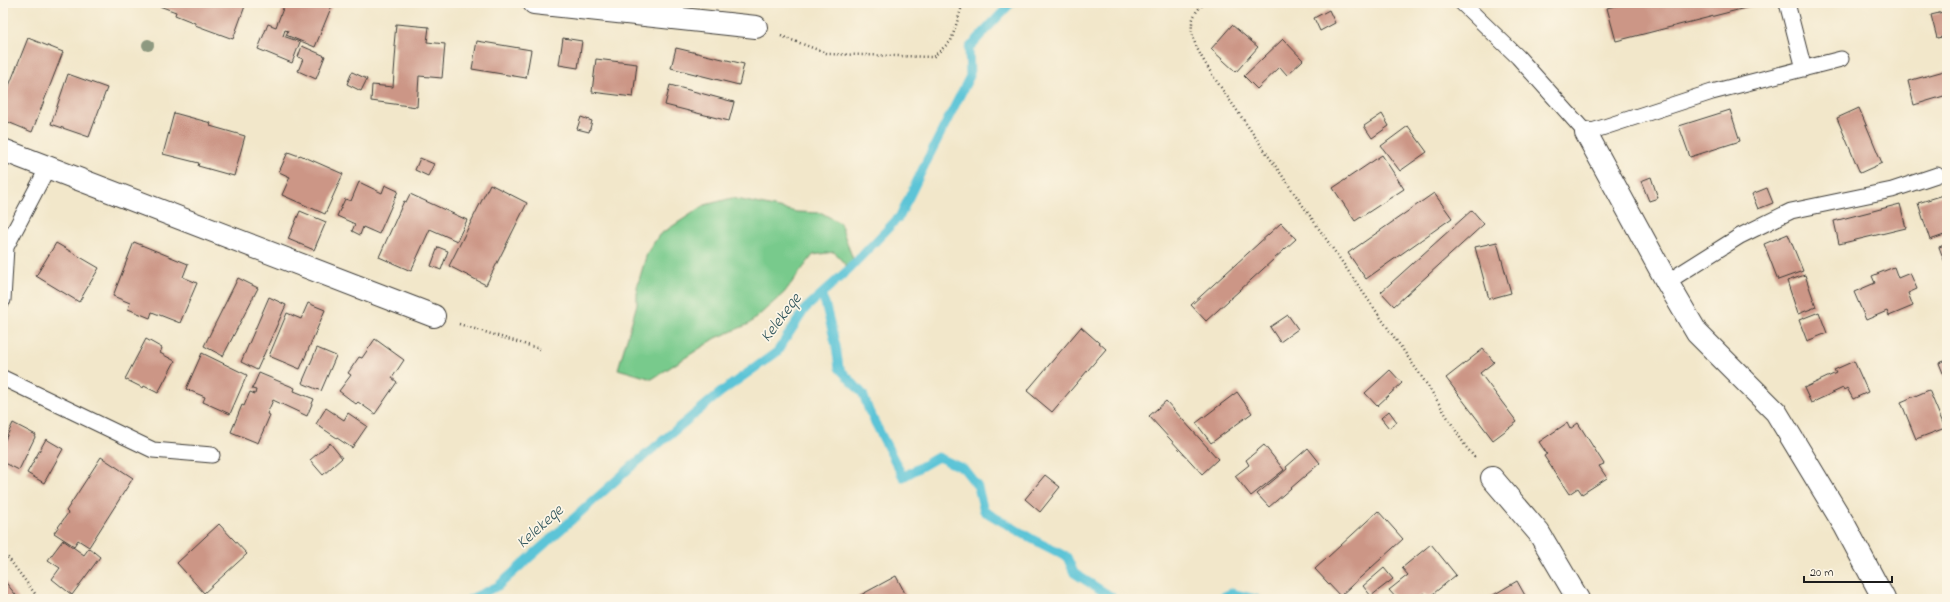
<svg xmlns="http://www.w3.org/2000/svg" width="1950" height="602" viewBox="0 0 1950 602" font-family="'Indie Flower',sans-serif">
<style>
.green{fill:#78ca8c;stroke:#4a7354}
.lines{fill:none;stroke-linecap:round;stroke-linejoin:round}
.stream{stroke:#5bc4d7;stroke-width:9}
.building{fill:#cc9686}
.lane-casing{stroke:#3c3a36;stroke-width:17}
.street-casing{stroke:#3c3a36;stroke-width:24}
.path{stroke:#3c3a36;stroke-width:2.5;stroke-dasharray:1 3;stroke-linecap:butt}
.lane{stroke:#fff;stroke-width:15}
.street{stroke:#fff;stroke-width:22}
.tree{fill:#8e9980}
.labels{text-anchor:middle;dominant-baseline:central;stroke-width:3.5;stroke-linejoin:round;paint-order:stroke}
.water-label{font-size:17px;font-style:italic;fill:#32575d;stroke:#fcf5e5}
</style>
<rect width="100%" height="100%" fill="#fcf5e5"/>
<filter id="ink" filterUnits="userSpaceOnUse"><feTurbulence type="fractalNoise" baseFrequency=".025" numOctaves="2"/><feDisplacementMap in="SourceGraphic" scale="8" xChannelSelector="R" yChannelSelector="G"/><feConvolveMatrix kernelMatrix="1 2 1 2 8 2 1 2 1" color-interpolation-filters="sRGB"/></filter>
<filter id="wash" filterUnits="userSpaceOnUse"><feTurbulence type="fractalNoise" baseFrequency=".012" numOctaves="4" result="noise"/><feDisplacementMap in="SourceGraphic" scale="16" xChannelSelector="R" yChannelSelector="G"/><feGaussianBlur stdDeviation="0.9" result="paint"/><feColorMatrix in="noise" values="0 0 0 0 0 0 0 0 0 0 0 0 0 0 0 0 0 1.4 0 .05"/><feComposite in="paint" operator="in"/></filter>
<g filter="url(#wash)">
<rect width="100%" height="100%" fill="#f2e7ca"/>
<path class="green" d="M732 198 797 212 822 213 840 223 854 262 849 269 834 252 813 255 784 293 749 324 716 338 652 379 618 369 637 304V287L647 253 659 235 705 205Z"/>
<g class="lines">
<path class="stream" d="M821 295 825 303 836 346 839 368 863 394 869 411 903 477 938 457 964 469 978 487 984 511 1032 539 1067 557 1074 573 1115 599
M470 599 498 586 631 467 721 392 777 352 805 309 849 269 900 216 928 158 970 76 969 48 1011 3
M1218 599 1231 593 1256 599"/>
</g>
<g id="blocks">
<path class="building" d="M151 3H238L245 6 233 39 195 25V23L175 15 176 12Z
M285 3H333L315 47 286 35 288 31 285 30 283 36 300 42 292 63 258 49 268 24 276 27Z
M1627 3H1761V4L1616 41 1607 8Z
M1329 10 1335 23 1320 31 1314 18Z
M1947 11V36L1937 38 1931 15Z
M396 24 429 27 427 42 445 44 442 78 419 76 417 107 371 101 372 85 393 87 396 46H394Z
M1232 25 1258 47 1236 72 1211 49Z
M28 38 63 52 32 132 3 120V101Z
M563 38 582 41 578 68 559 65Z
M1283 39 1303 60 1287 75 1280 67 1257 89 1244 76Z
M477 41 531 50 526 78 472 69Z
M302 46 325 56 316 79 298 71 303 59 298 57Z
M676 48 744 64 739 85 671 68Z
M596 59 637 64 633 97 592 92Z
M1944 71 1947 81V95L1914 105 1908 81Z
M352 72 367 79 361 91 347 84Z
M68 74 107 88 89 137 51 124Z
M670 85 734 102 729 121 665 105Z
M1859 108 1882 163 1860 173 1837 118Z
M1730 110 1740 141 1690 157 1679 126Z
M174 113 211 123 210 126 245 136 234 176 198 166 199 163 163 154Z
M1382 114 1389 126 1372 138 1364 126Z
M581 117 592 121 589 132 577 129Z
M1408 126 1427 152 1400 171 1381 146Z
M288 152 299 156 300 155 343 174 325 214 282 195 290 177 279 172Z
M1382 155 1404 189 1355 221 1333 188Z
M420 158 434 164 428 176 415 170Z
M1651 177 1658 198 1649 201 1641 181Z
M359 182 382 193 385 185 398 191 379 234 363 227 360 235 352 231 355 224 337 216 345 199 351 201Z
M490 184 527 203 486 285 449 266Z
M1767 188 1773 203 1758 209 1752 194Z
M1434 193 1452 218 1366 279 1348 253Z
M410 194 467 220 457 241 430 229 411 271 379 257 404 201 406 202Z
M1947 194V234L1930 240 1918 203Z
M1900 204 1906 228 1839 244 1834 221Z
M1472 210 1484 224 1394 306 1381 292Z
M300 211 326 222 314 250 288 239Z
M1281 223 1296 239 1206 321 1191 305Z
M1788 234 1803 271 1778 280 1764 244Z
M134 242 188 264 183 277 197 283 180 323 152 312 150 318 128 309 130 303 113 296Z
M1497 242 1511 293 1489 299 1475 247Z
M56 243 99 268 79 302 36 276Z
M1947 244V268L1939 247Z
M438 247 448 251 441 270 431 266Z
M1894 267 1898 278 1910 273 1917 289 1908 293 1913 306 1889 316 1887 311 1866 320 1854 292 1875 283 1872 276Z
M1805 275 1816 307 1798 314 1787 281Z
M238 278 258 288 223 356 204 346Z
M269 297 286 305 257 370 241 362Z
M308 303 325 310 300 369 269 356 287 313 301 319Z
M1819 312 1827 333 1807 341 1799 320Z
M1288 315 1298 329 1280 342 1270 327Z
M1081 327 1106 349 1052 412 1027 391Z
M146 339 162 348 160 353 175 361 158 393 144 386 143 388 125 379Z
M375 339 404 360 392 378 397 382 375 414 358 402 356 404 339 391 351 375 348 373 359 357 362 358Z
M317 348 336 356 321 391 302 383Z
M1483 349 1494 362 1480 373 1517 422 1493 440 1446 378Z
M202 353 247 375 230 414 203 402 205 397 186 389Z
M1947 360V383L1939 363Z
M1854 361 1868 392 1853 399 1847 388 1844 390 1843 388 1811 403 1804 388 1836 373 1834 370Z
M1390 370 1402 383 1377 406 1365 393Z
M259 373 295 388 294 391 314 399 307 416 273 400 267 414 270 415 258 443 231 432 242 405 244 406 250 392 255 394 256 390 252 389Z
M1929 390 1945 428 1916 439 1901 402Z
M1237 392 1252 413 1211 443 1196 423Z
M1166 401 1218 459 1202 474 1149 416Z
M326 408 344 420 348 413 367 426 352 448 316 424Z
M1389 411 1397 422 1389 428 1381 418Z
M13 423 36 435 19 470 3 462V444Z
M1567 423 1570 429 1578 423 1604 464 1599 466 1607 478 1582 494 1578 488 1569 494 1544 456 1547 454 1539 442Z
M46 439 63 449 44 483 27 473Z
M330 443 342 458 323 475 310 460Z
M1264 445 1284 470 1251 496 1235 476 1249 465 1246 460Z
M1308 448 1320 463 1269 507 1257 494 1287 469 1286 467Z
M101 457 133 478 89 547 78 540 74 546 54 533 68 513 66 511Z
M1045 475 1060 487 1040 512 1025 499Z
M1378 511 1403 539 1340 596 1315 569Z
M219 524 247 554 204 593 177 563Z
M63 540 84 555 89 548 100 557 72 595 52 579 60 568 48 560Z
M1431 544 1456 575 1428 598 1424 593 1417 599H1397L1389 590 1408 575 1402 568Z
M1384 568 1393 579 1371 596 1363 586Z
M896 576 908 599H857V597Z
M3 579 19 599H3Z
M1517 581 1527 599H1491L1490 597Z"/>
</g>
</g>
<g filter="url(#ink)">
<use href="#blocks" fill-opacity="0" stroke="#3c3a36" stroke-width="1"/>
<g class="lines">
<defs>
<path id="lane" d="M1462 3 1518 57 1586 133 1712 92 1841 59
M1787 3 1804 69
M1667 282 1740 236 1791 211 1892 190 1937 175
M3 300 6 247 48 167
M3 378 153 450 212 455"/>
<path id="street" d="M534 3 756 27
M1586 133 1667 282 1697 333 1776 412 1845 526 1884 599
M3 150 434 316
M1492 478 1539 533 1578 599"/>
</defs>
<use href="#lane" class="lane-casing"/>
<use href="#street" class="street-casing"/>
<path class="path" d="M1205 3C1177 24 1200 54 1213 76L1428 386 1466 447 1476 459
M781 36 829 54 933 57 951 41 963 3
M459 324 540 349
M3 551 39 599"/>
<use href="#lane" class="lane"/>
<use href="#street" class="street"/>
</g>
<circle class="tree" cx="148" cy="45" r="6"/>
</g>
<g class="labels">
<g class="water-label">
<text transform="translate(781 318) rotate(-53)">Kelekeqe</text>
<text transform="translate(540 527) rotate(-42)">Kelekeqe</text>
</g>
</g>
<rect width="1950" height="602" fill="none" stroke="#fcf5e5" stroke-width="16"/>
<path d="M1804 576v6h88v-6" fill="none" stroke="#1c1c1c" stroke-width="2"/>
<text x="1810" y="576" font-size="12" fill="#1c1c1c" stroke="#fcf5e5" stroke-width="3" paint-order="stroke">20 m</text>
</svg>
